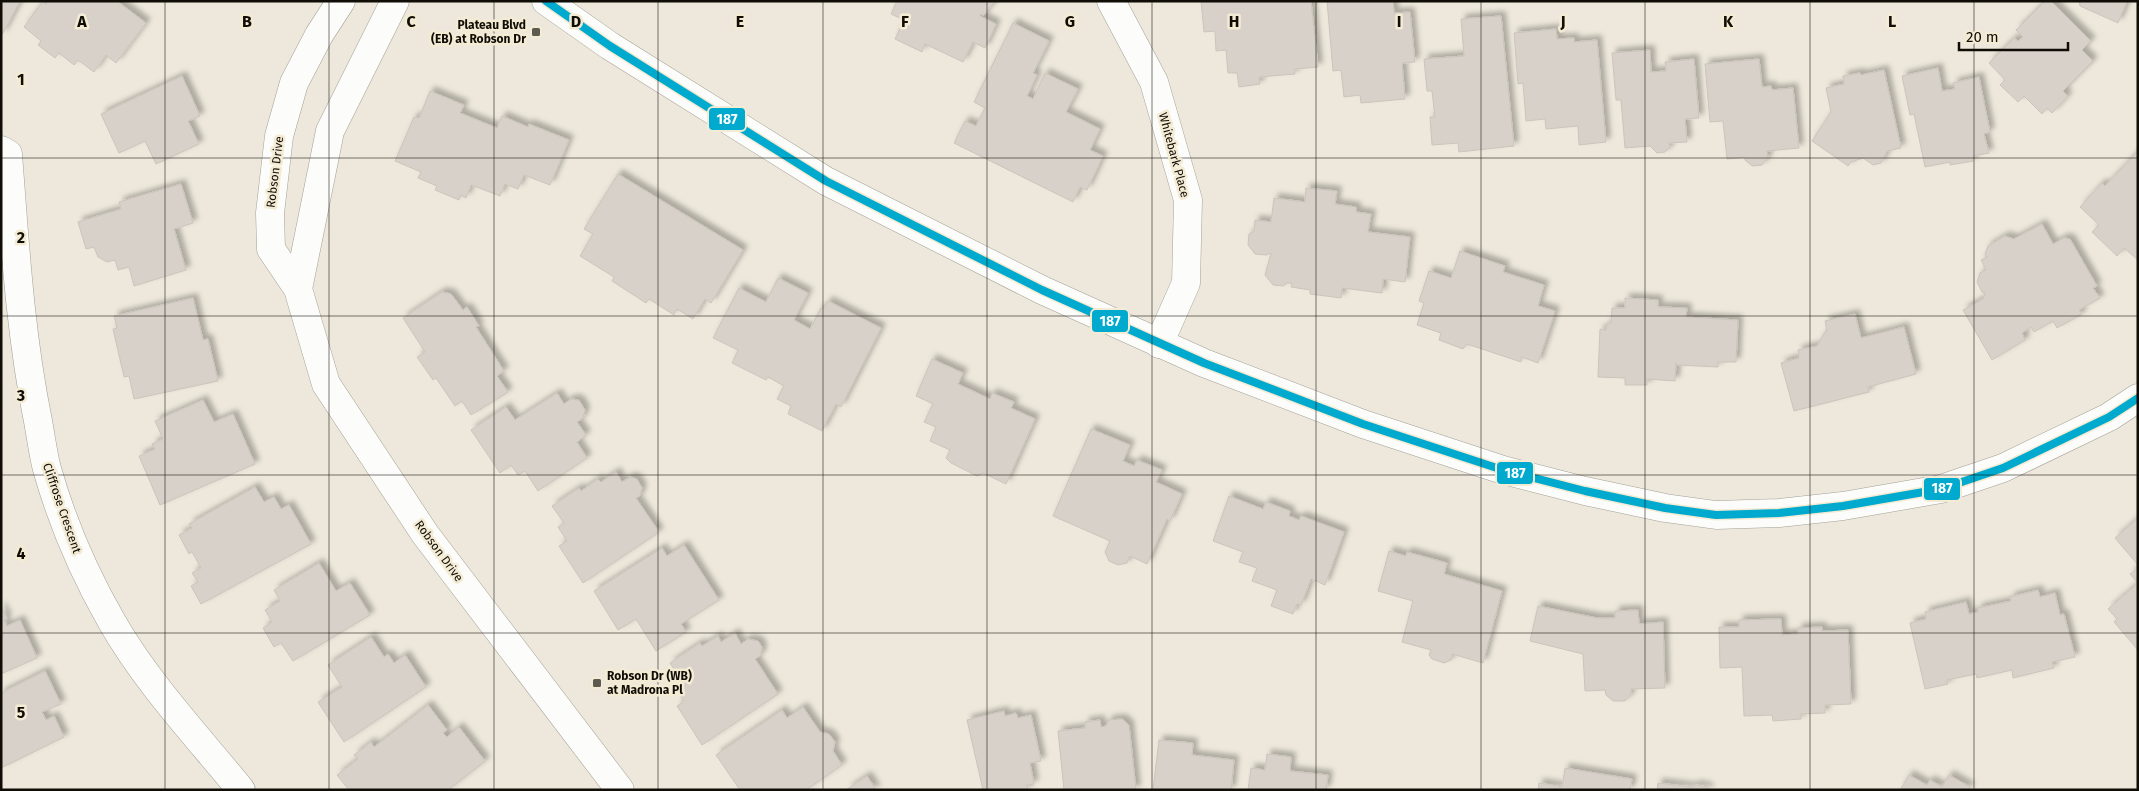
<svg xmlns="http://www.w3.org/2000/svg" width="2139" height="791" viewBox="0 0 2139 791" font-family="'Fira Sans',sans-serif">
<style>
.building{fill:#d8d1c9;stroke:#cbc4bc;filter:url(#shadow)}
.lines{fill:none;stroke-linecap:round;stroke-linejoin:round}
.street-casing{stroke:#a4a097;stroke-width:29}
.secondary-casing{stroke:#a4a097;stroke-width:29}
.street{stroke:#fcfcfa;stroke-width:28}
.secondary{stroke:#fcfcfa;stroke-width:28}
.bus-1-casing{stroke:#f4ebd4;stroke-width:11}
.bus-1{stroke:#00a9ce;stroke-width:8}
.grid{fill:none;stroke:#100d06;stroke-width:1;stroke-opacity:0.55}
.poi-dot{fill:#5d5a51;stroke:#f4ebd4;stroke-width:2}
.labels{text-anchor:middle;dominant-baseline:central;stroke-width:5;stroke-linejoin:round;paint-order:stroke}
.poi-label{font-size:12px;font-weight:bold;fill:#100d06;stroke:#f4ebd4;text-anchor:end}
.street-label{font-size:12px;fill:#100d06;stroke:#f4ebd4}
.grid-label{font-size:16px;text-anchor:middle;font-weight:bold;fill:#100d06;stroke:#f4ebd4;stroke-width:5;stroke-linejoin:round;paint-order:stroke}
.line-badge{stroke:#f4ebd4;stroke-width:2}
.badge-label{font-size:14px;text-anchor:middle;font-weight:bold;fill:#fff}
</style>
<defs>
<filter id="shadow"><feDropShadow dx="4.5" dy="-4.5" stdDeviation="2.5" flood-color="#0004"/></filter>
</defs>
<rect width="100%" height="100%" fill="#ede8db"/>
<path class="building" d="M1 1H20L2 35 1 34Z
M43 1 46 4 48 1H117L146 23 116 63 106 55 94 72 78 60 74 65 59 53 55 58 38 45 41 41 24 27Z
M897 1H995L983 16 981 14 980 16 996 24 985 48 973 42 963 62 925 44 922 52 895 39 904 20 891 14Z
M1201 1H1311L1318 67 1295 69V74L1259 77 1260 84 1239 87 1237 73H1228L1226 50 1216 51 1215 31 1204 32Z
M1327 1H1393L1394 13 1410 12 1415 62 1402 63 1405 99 1361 103 1360 95 1344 97 1341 70 1333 71Z
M2045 1H2051L2091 41 2082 50 2093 61 2063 91 2068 96 2052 113 2047 108 2042 114 2024 96 2018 102 2000 85 2005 80 1989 63 2014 38 2018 41 2023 37 2016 30Z
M2079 1H2127L2118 23 2080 6Z
M1501 16 1514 146 1459 152 1458 143 1432 145 1430 117H1435L1432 91H1427L1424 59 1464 56 1461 19Z
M1013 23 1049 41 1033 73 1037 75 1027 96 1033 99 1045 73 1078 89 1066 112 1100 129 1090 150 1103 156 1087 190 1080 187 1073 202 954 143 965 121 976 126 985 108 974 102Z
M1556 29 1557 39 1574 38V42L1597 40 1606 142 1579 145 1578 126 1546 129 1545 119 1526 121 1523 83 1518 84 1514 33Z
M1650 50 1651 72 1666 71 1665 62 1694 59 1699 118 1685 119 1687 142 1669 143 1670 147 1665 152 1657 153 1650 146 1625 148 1621 100H1616L1612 53Z
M1759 59 1762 87 1771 86 1772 90 1793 88 1799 148 1767 151 1768 157 1762 165 1752 166 1745 160V157L1727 159 1723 121 1710 122 1705 64Z
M1938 68 1942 91 1955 89 1953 83 1979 77 1990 132 1984 134 1989 153 1973 156V161L1950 165V162L1925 167 1914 114 1910 115 1902 76Z
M1884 70 1901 148 1887 151 1881 163 1873 165 1863 158 1851 162 1848 166 1812 141 1831 112 1826 88 1844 84 1843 76 1860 73 1861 75Z
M182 76 200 116 188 121 199 144 156 164 145 141 119 153 101 114Z
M430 91 464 105 460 113 497 128 502 116 528 127 529 124 569 140 550 185 524 175 518 189 505 184 500 196 471 185 466 198 461 195 459 200 435 190 437 186 418 178 421 172 395 161 414 117 419 118Z
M2138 151V260L2124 248 2117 256 2092 232 2099 225 2080 207 2102 183 2105 186Z
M618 174 743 250 711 303 705 299 693 319 677 309 674 315 649 299 646 303 612 281 614 277 580 256 593 234 584 229Z
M181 184 193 223 174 229 186 270 134 286 129 267 118 270 115 260 107 262 98 257 94 247 86 249 78 222 121 209 119 202Z
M1306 188 1337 191 1335 204 1356 207V212L1371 214 1368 232 1410 237 1405 282 1383 279 1382 293 1342 288 1341 298 1310 294V290L1291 287 1292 283H1287L1283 286 1273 285 1265 275 1271 253 1266 255 1255 254 1248 245 1249 234 1254 231 1255 220 1271 222 1274 198 1305 202Z
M2042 224 2053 244 2064 238 2070 239 2097 286 2093 288 2100 298 2079 310 2082 314 2057 328 2053 321 2034 332 2031 327 2022 333 2025 340 1992 360 1963 310 1983 299 1985 293 1982 292 1977 282 1980 273 1986 270 1981 260 1987 257 1985 254 1988 246 2005 236 2014 239Z
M1460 251 1505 266 1503 272 1544 285 1538 306 1555 311 1538 363 1522 357 1521 362 1467 344 1463 349 1439 340 1441 333 1417 325 1424 303 1419 301 1429 271 1451 278Z
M778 278 808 293 794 320 810 329 821 308 823 309 828 301 881 328 841 407 836 404 822 431 788 414 791 406 777 399 784 386 768 377 766 380 732 363 738 350 713 338 739 288 766 302Z
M442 292 451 294 463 310 467 307 479 326 476 327 504 371 497 376 508 392 471 415 462 401 455 406 436 378 433 380 417 357 425 352 403 318Z
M193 298 203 340 208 339 218 381 134 399 129 376 124 377 113 329 117 328 114 316Z
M1625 298 1658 300V307L1687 308 1686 317 1738 320 1736 362H1718V367L1677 365 1676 363 1675 381 1647 379V385H1625V378L1598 377 1600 329 1606 330 1607 323H1611L1612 308H1625Z
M1855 314 1861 338 1904 327 1916 374 1868 387 1869 392 1794 411 1781 363 1799 358 1798 350 1817 346 1825 332 1827 331 1825 321Z
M932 359 963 373 958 384 990 399 992 393 1014 402 1011 408 1035 419 1006 484 983 473 977 476 951 463 946 458 950 450 930 441 936 427 924 422 933 404 916 396Z
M557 393 564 404 571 399 579 400 585 410 583 418 577 422 586 435 577 442 587 458 538 491 525 471 518 475 511 465 500 473 471 430 506 407 515 420Z
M203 400 214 422 233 414 255 464 160 505 139 456 155 449 152 444 163 439 155 421Z
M1091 429 1130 445 1123 461 1134 466 1137 460 1162 470 1156 482 1182 494 1170 521 1167 519 1147 564 1130 556 1127 563 1118 565 1109 561 1105 552 1110 541 1053 516Z
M616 472 622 482 630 477 637 479 642 488 640 496 636 498 659 532 583 583 559 546 567 541 558 527 564 523 552 506 579 488 581 491 598 479 601 482Z
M255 487 264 502 274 497 281 509 289 505 311 544 201 604 191 586 198 582 192 573 201 568 192 552 189 554 179 535 192 528 189 524Z
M1229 496 1263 509 1266 502 1290 511 1289 516 1299 520 1301 516 1344 532 1325 585 1311 579 1301 605 1297 604 1293 614 1271 606 1277 590 1252 581 1257 568 1239 562 1243 552 1213 541Z
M2138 518V565L2115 538Z
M684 545 719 600 681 624 686 632 656 651 636 619 618 630 594 591 662 548 667 556Z
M1389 551 1406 556 1407 552 1447 563 1444 574 1502 591 1483 663 1452 654 1451 660 1444 663 1432 659 1429 655 1431 650 1402 642 1413 601 1378 591Z
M319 563 336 591 350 583 370 615 293 661 281 643 274 647 263 628 272 622 265 610 280 601 274 590Z
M2138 568V650L2114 622 2117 619 2108 609 2138 583 2130 574Z
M2038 590 2040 597 2055 593 2060 615 2064 614 2075 657 2052 662 2054 668 2013 678 2012 670 1977 678 1976 674 1947 680 1948 684 1925 689 1910 623 1926 619 1925 612 1966 602 1969 614 1978 612V608L2011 601 2010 597Z
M1 606 7 619 4 620 7 626 20 620 37 658 1 674Z
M1538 606 1597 618H1615V611L1638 610 1639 624 1663 622 1665 688 1631 689V694L1625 701H1613L1606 695 1605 690 1585 691 1583 654 1530 641Z
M1781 619 1782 635 1798 634V628L1822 627V631L1848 630 1851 704 1825 705V713L1801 714V719L1773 721 1772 715 1744 716 1742 667 1720 668 1719 627H1739V620Z
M735 633 741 644 748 639 758 641 762 647 761 655 755 659 778 694 702 745 677 706 684 701 677 691 685 686 670 663 700 643 702 646 718 636 721 642Z
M371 637 384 657 388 654 394 663 405 655 426 687 344 742 318 702 342 687 328 665Z
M45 671 61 704 42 712 46 720 54 716 64 737 1 768V693Z
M428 705 447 730 443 733 447 737 459 727 485 761 448 790H349L337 775 358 759 354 755 371 742 374 747Z
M803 707 820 732 829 734 835 742 833 751 842 765 806 790H740L716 755 782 710 787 718Z
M1004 711 1005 716 1016 713 1018 718 1031 715 1041 761 1030 763 1034 784 1027 785 1028 790H983L967 720Z
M1122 719 1129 725 1136 790H1064L1058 731 1085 728V722L1100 720 1101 727 1106 726 1109 720Z
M1159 740 1193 743 1192 755 1234 760 1231 790H1153Z
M1267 754 1291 757 1290 771 1328 775 1326 790H1248L1251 768 1265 770Z
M1565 768 1632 779 1630 790H1538L1539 783 1562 787Z
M1909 775 1927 785 1930 780 1942 787 1949 775 1970 787 1968 790H1900Z
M867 776 876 790H846Z
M1658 783 1692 787 1696 785 1707 787 1710 790H1657Z"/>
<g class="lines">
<defs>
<path id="street" d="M1111 1 1154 82 1188 200 1186 283 1159 344
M1 150 8 154C15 244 20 333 38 421 41 437 43 454 47 469 62 522 85 575 112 622 147 683 197 736 241 790"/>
<path id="secondary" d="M341 1 319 35 294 83 279 136 270 213 271 249 298 289 326 384 425 534 620 790
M546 1 610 46 826 181 1042 290 1204 363 1363 424 1503 470 1585 491 1665 508 1716 515 1779 513 1843 506 1941 489 2003 468 2109 417 2138 398
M298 289 330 131 395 1"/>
</defs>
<use href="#street" class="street-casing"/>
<use href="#secondary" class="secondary-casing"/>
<use href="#street" class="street"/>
<use href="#secondary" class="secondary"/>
<defs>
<path id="bus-1" d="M546 1 610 46 826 181 1042 290 1204 363 1363 424 1503 470 1585 491 1665 508 1716 515 1779 513 1843 506 1941 489 2003 468 2109 417 2138 398"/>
</defs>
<use href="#bus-1" class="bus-1-casing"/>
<use href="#bus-1" class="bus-1"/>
</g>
<path class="grid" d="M165 1V790M329 1V790M494 1V790M658 1V790M823 1V790M987 1V790M1152 1V790M1316 1V790M1481 1V790M1645 1V790M1810 1V790M1974 1V790M1 158H2138M1 316H2138M1 475H2138M1 633H2138"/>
<g class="poi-dot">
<rect x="531" y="27" width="10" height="10" rx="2.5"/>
<rect x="592" y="678" width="10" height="10" rx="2.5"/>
</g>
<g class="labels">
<g class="poi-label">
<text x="526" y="25">Plateau Blvd<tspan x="526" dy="14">(EB) at Robson Dr</tspan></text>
<text x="607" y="676" text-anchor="start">Robson Dr (WB)<tspan x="607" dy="14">at Madrona Pl</tspan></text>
</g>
<g class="street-label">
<text transform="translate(1174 155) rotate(75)">Whitebark Place</text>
<text transform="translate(275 172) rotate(-83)">Robson Drive</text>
<text transform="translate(62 508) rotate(71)">Cliffrose Crescent</text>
<text transform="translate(439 551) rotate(54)">Robson Drive</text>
</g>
</g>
<g class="grid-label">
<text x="82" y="27">A</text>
<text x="247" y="27">B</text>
<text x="411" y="27">C</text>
<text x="576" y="27">D</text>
<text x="740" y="27">E</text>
<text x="905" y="27">F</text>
<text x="1070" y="27">G</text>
<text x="1234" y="27">H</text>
<text x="1399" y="27">I</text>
<text x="1563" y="27">J</text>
<text x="1728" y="27">K</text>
<text x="1892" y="27">L</text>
<text x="21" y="85">1</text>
<text x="21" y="243">2</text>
<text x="21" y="401">3</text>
<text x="21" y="559">4</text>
<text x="21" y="718">5</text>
</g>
<g class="line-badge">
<rect x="708" y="107" width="38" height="24" rx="5" fill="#00a9ce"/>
<rect x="1091" y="309" width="38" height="24" rx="5" fill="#00a9ce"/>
<rect x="1496" y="461" width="38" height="24" rx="5" fill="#00a9ce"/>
<rect x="1923" y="477" width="38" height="24" rx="5" fill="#00a9ce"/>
</g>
<g class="badge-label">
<text x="727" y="124">187</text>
<text x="1110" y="326">187</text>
<text x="1515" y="478">187</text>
<text x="1942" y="493">187</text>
</g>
<rect width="2139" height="791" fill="none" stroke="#100d06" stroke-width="5"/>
<path d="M1959 42v8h109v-8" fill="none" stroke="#100d06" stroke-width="2.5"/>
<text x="1966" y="42" font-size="15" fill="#100d06" stroke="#f4ebd4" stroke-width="4" paint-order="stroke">20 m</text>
</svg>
